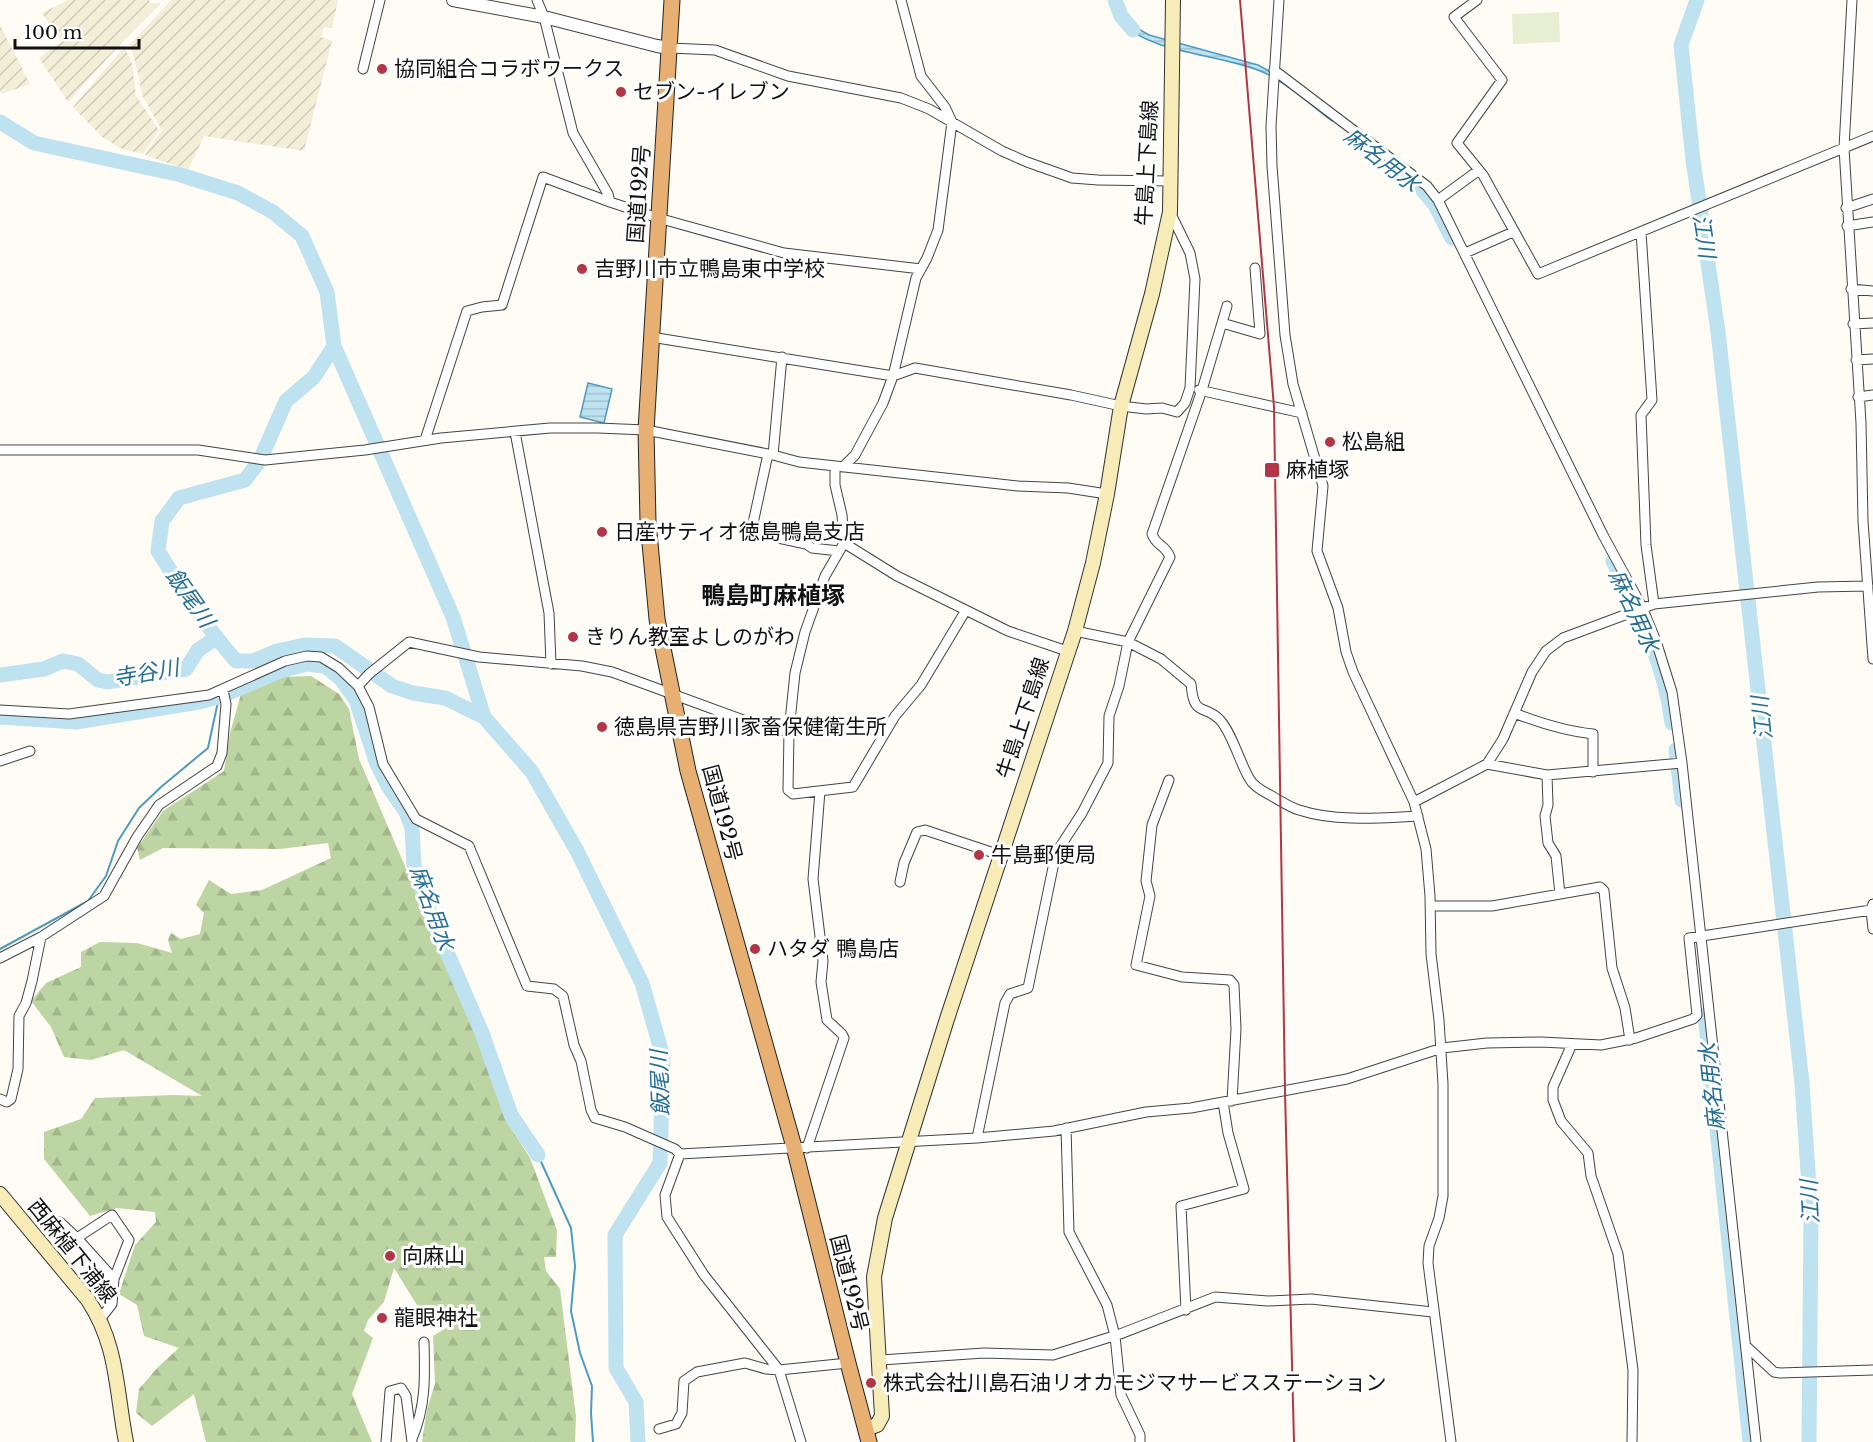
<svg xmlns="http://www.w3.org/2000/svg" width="1873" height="1442" viewBox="0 0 1873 1442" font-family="'Libre Baskerville','Noto Sans JP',serif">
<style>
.farmland{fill:url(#farmland-furrows)}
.forest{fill:url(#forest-firs)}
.pitch{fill:#e7eed2}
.water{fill:url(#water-rules);stroke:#4d9cc0;stroke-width:1.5}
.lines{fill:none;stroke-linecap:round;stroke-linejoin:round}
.stream{stroke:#4d9cc0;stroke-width:2}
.river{stroke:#bfe2f1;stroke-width:15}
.minor-casing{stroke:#444;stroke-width:11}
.tertiary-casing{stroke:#444;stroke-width:14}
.secondary-casing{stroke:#333;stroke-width:16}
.trunk-casing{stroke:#222;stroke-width:17}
.minor{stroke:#fff;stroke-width:9}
.tertiary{stroke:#fff;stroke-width:12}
.secondary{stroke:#f7ebb7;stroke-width:14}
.trunk{stroke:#e8af72;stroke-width:15}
.rail{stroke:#b33646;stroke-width:2}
.poi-dot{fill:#b33646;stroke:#fff;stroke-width:2}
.labels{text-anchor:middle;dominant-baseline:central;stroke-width:6;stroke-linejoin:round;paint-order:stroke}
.poi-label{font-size:21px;fill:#111;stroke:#fff;text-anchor:start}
.street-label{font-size:21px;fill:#111;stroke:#fff}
.water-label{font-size:22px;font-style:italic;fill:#256f97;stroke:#fff}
.quarter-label{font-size:24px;font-weight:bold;fill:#111;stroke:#fff}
</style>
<defs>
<pattern id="farmland-furrows" width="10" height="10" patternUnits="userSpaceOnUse" patternTransform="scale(1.5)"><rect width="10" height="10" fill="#f2eed7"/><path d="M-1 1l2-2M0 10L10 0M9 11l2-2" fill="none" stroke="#cecbb8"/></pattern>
<pattern id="forest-firs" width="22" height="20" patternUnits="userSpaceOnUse" patternTransform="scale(1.5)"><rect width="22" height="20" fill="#bdd5a2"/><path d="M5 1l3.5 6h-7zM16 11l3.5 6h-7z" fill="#a1b68a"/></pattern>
<pattern id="water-rules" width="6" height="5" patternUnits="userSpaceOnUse" patternTransform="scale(1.5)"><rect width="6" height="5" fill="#bfe2f1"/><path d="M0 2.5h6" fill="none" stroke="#a3c1ce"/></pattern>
</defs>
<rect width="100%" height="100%" fill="#fefcf5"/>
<path class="farmland" d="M68 0H149L150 3H161L123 41 68 102 39 58 62 41 42 13Z
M171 0H338L332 28 324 27 321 37 332 41 304 151 204 136 188 170 145 155 162 130 142 95 139 77 130 44Z
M0 25 30 84 2 94 0 91Z
M124 47 132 63 136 96 159 130 143 154 120 148 102 137 73 107Z"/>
<path class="forest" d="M311 676 339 694 349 709 359 759 473 1025 507 1122 530 1158 557 1230 556 1257H544L546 1271 560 1289 576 1417 575 1442H422L427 1409 435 1384 433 1336 451 1325 450 1318 420 1310 394 1268 384 1302 368 1320 364 1331 373 1338 352 1394 372 1442H206L194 1394 152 1426 136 1413 139 1389 158 1367 179 1348 144 1336 137 1305 119 1294 135 1245 156 1222 155 1212 117 1208 90 1216 44 1159V1132L81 1119 95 1098 173 1095 202 1096 124 1050 91 1060 64 1057 51 1027 31 1001 46 983 81 967V952L100 942 137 943 172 953 168 940 171 933 181 939 200 934 204 913 196 905 209 880 231 894 262 890 331 858 328 843 280 849 163 848 140 860 137 848 163 811 224 771 230 733 241 694 282 677Z"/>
<path class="pitch" d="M1559 12 1560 42 1513 44 1512 14Z"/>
<path class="water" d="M1122 12 1135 27 1149 35 1258 65 1278 76 1334 118 1332 121C1311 105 1288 84 1265 73 1225 54 1148 54 1121 21Z
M588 383 612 389 604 423 580 417Z"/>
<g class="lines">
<path class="stream" d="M0 949 88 901 106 876 118 841 139 808 161 787 208 748 219 697
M538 1155 571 1228 575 1266 571 1311 580 1353 592 1386 591 1413 593 1442"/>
<path class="river" d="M1115 0 1121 16 1133 30
M1697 0 1681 45 1693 160 1718 332 1802 1083 1811 1216 1809 1442
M0 122 34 143 181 175 238 193 273 212 302 236 327 292 334 346 453 617 484 717
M1385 160 1420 187 1435 205 1452 238
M334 346 314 377 286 401 260 460 245 480 179 498 162 521 158 551C182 589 206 627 236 661H253L277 651 305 645 335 646 392 686 413 693 445 698 484 717 532 772 577 851 642 983 663 1057 660 1163 615 1235 616 1368 636 1402 638 1442
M1613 561C1639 613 1665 664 1672 723
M0 675 44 669 63 661 78 664 98 680 107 682 186 669 198 650 216 638
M0 717 76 722 199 702 219 697 280 671 307 664 325 666 341 679 356 700 377 764 388 786 406 812 412 828 414 865 427 906 482 1033 511 1115 538 1155
M1676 750 1682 800
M1705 1015 1750 1442"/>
<defs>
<path id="minor" d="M537 0 544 17 573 133 608 194 610 202 658 218 784 253 921 269
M1279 0 1271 126 1272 166 1285 335 1293 384 1323 486 1317 551 1338 608 1346 652 1353 672 1414 802 1426 849 1430 896 1431 954 1439 1020 1443 1084V1196L1439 1218 1429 1246 1428 1263 1451 1442
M1477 0 1454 17 1502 80 1457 143 1483 175 1538 274 1873 136
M1852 0 1844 148 1861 423 1863 521 1873 659
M670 48 715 50 788 76 901 98 929 109 1002 151 1027 162 1072 178 1098 180 1169 181
M363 69 380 0
M1274 70 1427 186 1438 200 1603 535 1642 607 1656 641 1672 692 1682 763 1756 1442
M1438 200 1479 170
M1846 208 1873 199
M1847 226 1873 222
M1641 232 1652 400 1641 415 1646 545 1654 604
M1465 253 1513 232
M1851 289 1873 291
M1222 323 1260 334 1255 268
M1853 324 1873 323
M651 337 893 376 915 368 1071 395 1121 406 1146 409 1162 408 1177 412 1185 403 1190 388 1195 279 1190 253 1170 212
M1856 360 1873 359
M1199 390 1302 413
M1858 397 1873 395
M515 432 549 613 551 664
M425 440 467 311 482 307 502 305 543 177 610 202
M0 450H198L265 460 365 450 441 438 550 428H598L646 430 773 455 799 462 1018 486 1068 488 1107 494
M768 454 752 528 754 533 806 544 812 548 839 551
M773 455 782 357
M843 467 855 455 883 403 893 376 916 278 927 258 938 230 946 169 952 122 945 107 921 76 901 0
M844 543 897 576 1008 631 1067 651
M1075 631 1128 642 1161 659 1191 684C1194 719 1204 703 1220 720 1232 733 1240 763 1249 778 1253 786 1262 791 1270 795 1279 800 1289 807 1299 810 1336 822 1379 818 1418 816
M358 686 369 674 409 642 479 657 582 666 612 672 765 728 789 731 795 673 805 632 825 576 844 543 842 515 835 485V467
M0 710 69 714 209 695 285 661 307 656 321 657 339 668 358 686 369 707 383 764 416 819 469 846 527 986 554 989 563 996 574 1045 581 1061 591 1110 595 1118 625 1127 675 1149 680 1154 977 1138 1054 1131 1146 1112 1191 1108 1347 1079 1442 1048 1487 1043 1541 1042 1601 1045 1636 1038 1693 1019 1697 1015 1689 938 1871 910
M1514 713C1540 723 1565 731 1593 734V772
M789 731 788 790 793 794 853 787 895 716 921 685 966 610
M0 761 30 751
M1487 764 1547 775 1682 763
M1547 775 1548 805 1545 816 1548 843 1556 856 1560 894
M1169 780 1152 825 1146 881 1150 896 1136 965 1182 977 1230 980 1234 985 1236 1029 1232 1101
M1414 802 1487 764 1503 739 1532 672 1546 651 1563 638 1654 604 1818 587 1868 586
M900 882 904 863 917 832 925 830 1000 855
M1873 904 1871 910 1873 929
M1430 906H1492L1600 887 1604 891 1612 968 1625 1008 1630 1040
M0 958 41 937 104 896 137 837 159 805 217 766 222 753 226 704 223 690
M1572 1044 1553 1087V1100L1561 1121 1588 1153 1591 1176 1618 1254 1633 1370 1632 1442
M0 1099 7 1102 11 1099 18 1069 19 1016 26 1003 32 981 41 937
M1066 1128 1069 1232 1107 1305 1115 1336 1121 1395 1140 1435V1442
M977 1138 1005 1003 1010 994 1028 988 1056 853 1082 813 1108 763 1109 716 1119 686 1128 642 1170 557C1165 544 1156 546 1152 534L1202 390 1227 306
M807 1148 844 1038 842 1034 827 1020 821 982 823 961 813 879 820 791
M680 1154 665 1195 667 1217 704 1275 779 1370 801 1442
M60 1222 77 1238
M1186 1310 1181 1206 1244 1189 1228 1133 1223 1102
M101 1318 112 1304 114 1279 129 1240 112 1215 77 1238 114 1279
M1746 1346 1774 1372 1780 1373 1873 1370
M881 1360 984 1353 1053 1355 1120 1334 1215 1297 1268 1301 1311 1299 1433 1312
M659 1429 676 1424 682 1413 684 1381 697 1372 745 1363 766 1369 779 1370 848 1363
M412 1439C426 1406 425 1377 424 1342
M386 1442 390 1391 401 1388 406 1396 412 1442"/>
<path id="tertiary" d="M453 0 544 17 657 46 670 48"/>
<path id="secondary" d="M0 1194 88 1300C118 1345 116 1391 126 1442
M866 1429 877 1425 882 1416 874 1277 885 1218 947 1019 1075 631 1093 563 1107 494 1121 406 1152 294 1170 212 1173 0"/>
<path id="trunk" d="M672 0 646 430 648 522 657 619 688 771 794 1147 848 1363 869 1442"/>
</defs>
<use href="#minor" class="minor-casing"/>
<use href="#tertiary" class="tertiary-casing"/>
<use href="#secondary" class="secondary-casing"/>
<use href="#trunk" class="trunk-casing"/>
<use href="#minor" class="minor"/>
<use href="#tertiary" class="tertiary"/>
<use href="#secondary" class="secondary"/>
<use href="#trunk" class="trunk"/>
<path class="rail" d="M1240 0 1274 407 1285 1092 1294 1442"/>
</g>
<g class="poi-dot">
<circle cx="382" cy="69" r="6"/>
<circle cx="621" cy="92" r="6"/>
<circle cx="582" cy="269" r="6"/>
<circle cx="1330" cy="442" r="6"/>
<rect x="1264" y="462" width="16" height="16" rx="3"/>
<circle cx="602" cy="532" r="6"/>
<circle cx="573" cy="637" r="6"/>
<circle cx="602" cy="727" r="6"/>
<circle cx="979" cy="855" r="6"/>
<circle cx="755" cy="949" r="6"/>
<circle cx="390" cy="1256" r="6"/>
<circle cx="382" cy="1318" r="6"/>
<circle cx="871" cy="1383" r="6"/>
</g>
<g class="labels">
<g class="poi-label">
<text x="394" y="69">協同組合コラボワークス</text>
<text x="633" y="92">セブン-イレブン</text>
<text x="594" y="269">吉野川市立鴨島東中学校</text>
<text x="1342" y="442">松島組</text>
<text x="1286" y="470">麻植塚</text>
<text x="614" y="532">日産サティオ徳島鴨島支店</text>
<text x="585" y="637">きりん教室よしのがわ</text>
<text x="614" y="727">徳島県吉野川家畜保健衛生所</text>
<text x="991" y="855">牛島郵便局</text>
<text x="767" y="949">ハタダ 鴨島店</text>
<text x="402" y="1256">向麻山</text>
<text x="394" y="1318">龍眼神社</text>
<text x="883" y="1383">株式会社川島石油リオカモジマサービスステーション</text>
</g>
<g class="street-label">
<text transform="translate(1147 163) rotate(-87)">牛島上下島線</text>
<text transform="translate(639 194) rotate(-86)">国道192号</text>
<text transform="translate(1023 718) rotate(-72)">牛島上下島線</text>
<text transform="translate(722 813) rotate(75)">国道192号</text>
<text transform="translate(72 1251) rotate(51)">西麻植下浦線</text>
<text transform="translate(849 1283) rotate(76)">国道192号</text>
</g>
<g class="water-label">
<text transform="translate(1382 160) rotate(38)">麻名用水</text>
<text transform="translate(1704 236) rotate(81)">江川</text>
<text transform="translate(190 598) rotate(55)">飯尾川</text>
<text transform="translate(1634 611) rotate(65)">麻名用水</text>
<text transform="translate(146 673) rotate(-10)">寺谷川</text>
<text transform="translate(1762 718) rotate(-96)">江川</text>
<text transform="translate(432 908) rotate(70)">麻名用水</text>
<text transform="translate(660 1083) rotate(-92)">飯尾川</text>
<text transform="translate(1712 1087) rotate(-96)">麻名用水</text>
<text transform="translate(1810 1202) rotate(-93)">江川</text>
</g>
<g class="quarter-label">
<text x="773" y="595">鴨島町麻植塚</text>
</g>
</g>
<path d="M15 39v9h124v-9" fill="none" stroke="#111111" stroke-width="3"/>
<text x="24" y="39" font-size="18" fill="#111111" stroke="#ffffff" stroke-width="4.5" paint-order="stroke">100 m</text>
</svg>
